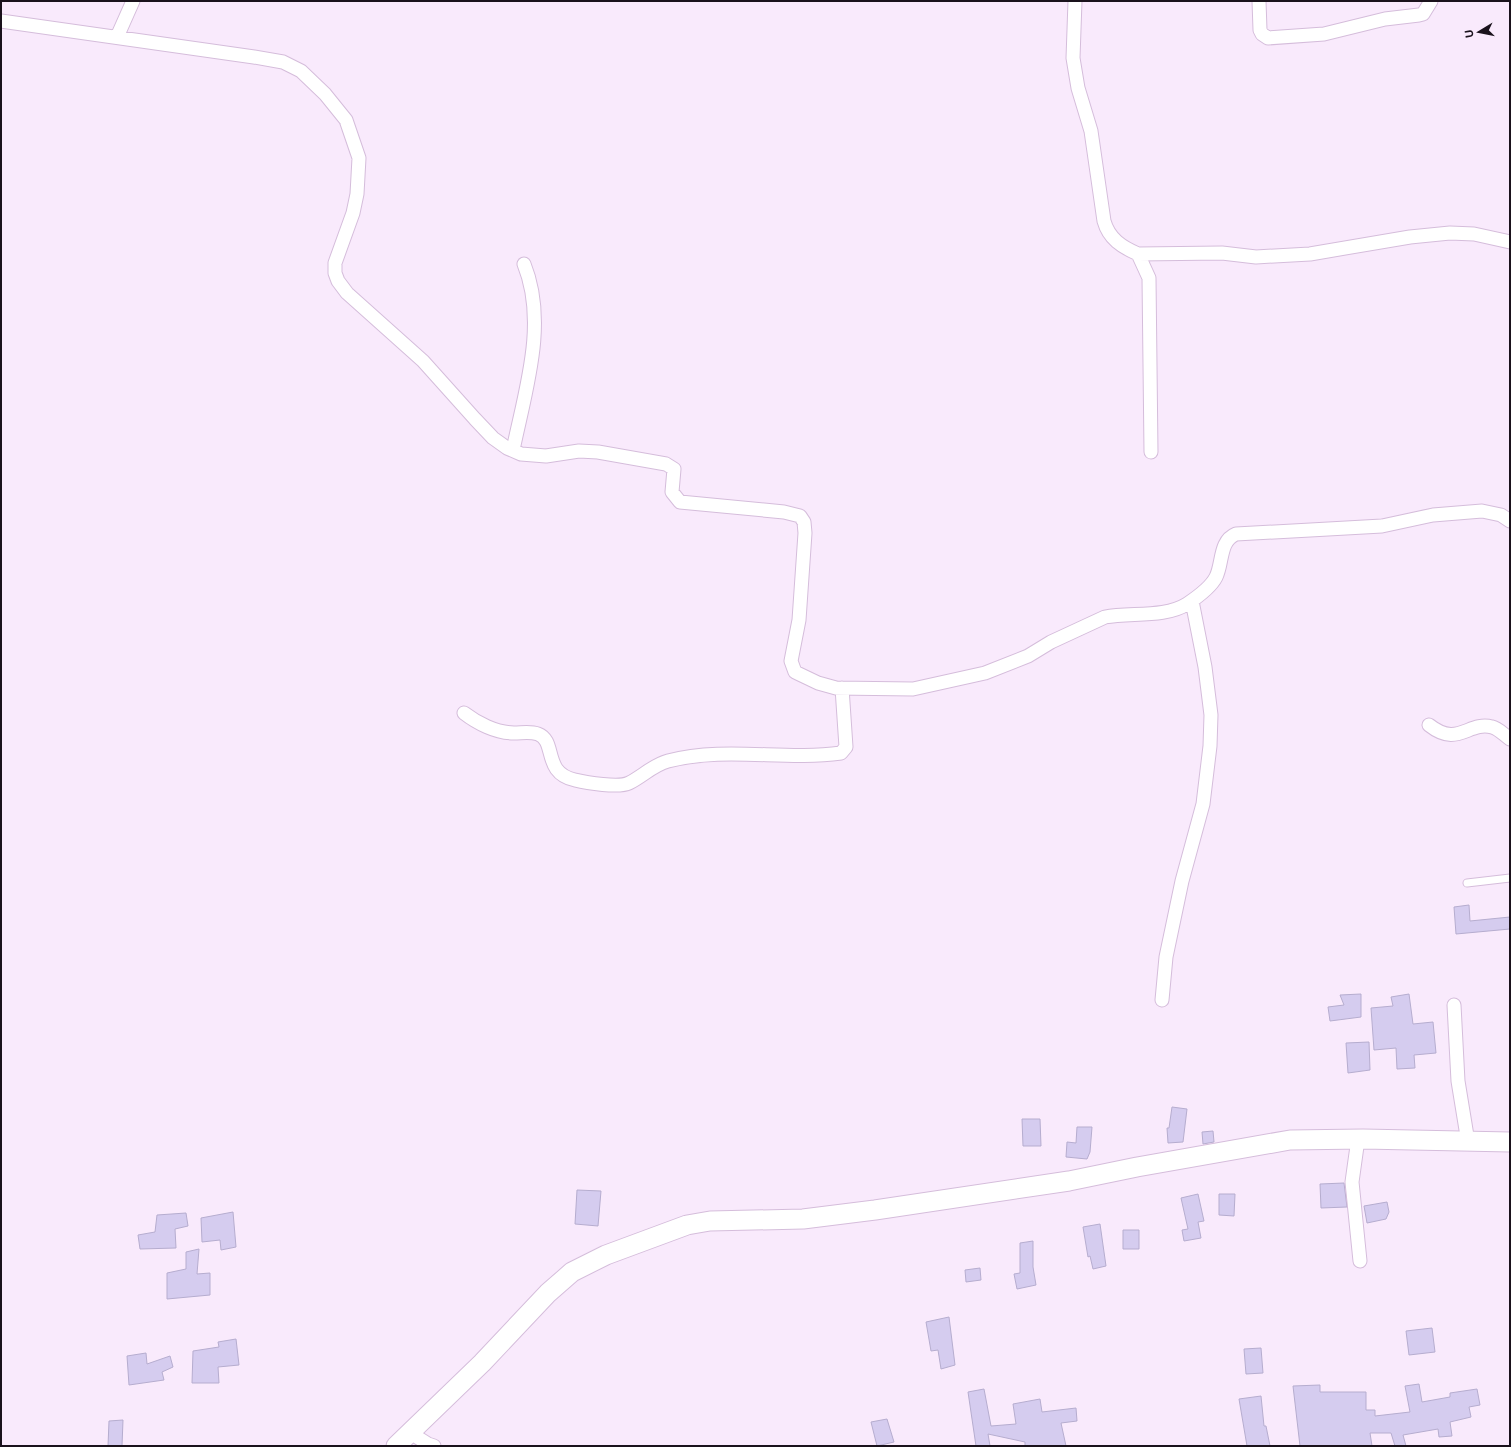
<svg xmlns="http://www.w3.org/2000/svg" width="1511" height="1447" viewBox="0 0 1511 1447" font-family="Inter,sans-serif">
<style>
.building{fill:#d5ccef;stroke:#b6adcf}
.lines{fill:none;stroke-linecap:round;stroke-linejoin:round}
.lane-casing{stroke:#d5bddb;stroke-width:9}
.street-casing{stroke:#d5bddb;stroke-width:15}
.secondary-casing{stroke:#d5bddb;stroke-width:21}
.lane{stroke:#fff;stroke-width:7}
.street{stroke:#fff;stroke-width:13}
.secondary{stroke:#fff;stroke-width:19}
</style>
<rect width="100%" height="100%" fill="#f9eafc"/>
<path class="building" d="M1469 905 1470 921 1510 917V929L1456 934 1454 907Z
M1361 994V1017L1330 1021 1328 1007 1344 1005 1340 995Z
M1409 994 1413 1024 1433 1022 1436 1053 1414 1055 1415 1068 1397 1069 1396 1048 1374 1050 1371 1008 1393 1006 1391 997Z
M1369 1042 1370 1070 1348 1073 1346 1043Z
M1172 1107 1187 1109 1183 1142 1168 1143 1167 1128H1169Z
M1022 1119H1040L1041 1146H1023Z
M1077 1127H1092L1090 1152 1087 1159 1066 1157 1067 1142 1076 1143Z
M1213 1131 1214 1142 1203 1144 1202 1132Z
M1344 1183 1347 1207 1321 1208 1320 1184Z
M577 1190 601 1191 598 1226 575 1224Z
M1198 1194 1204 1221 1198 1222 1201 1238 1184 1241 1182 1230 1188 1229 1181 1198Z
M1219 1194H1235L1234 1216 1219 1215Z
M1387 1202 1389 1212 1386 1219 1367 1223 1364 1206Z
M233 1212 236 1247 221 1250 220 1240 202 1242 201 1218Z
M186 1213 188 1226 175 1229 176 1248 140 1249 138 1235 155 1232 157 1215Z
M1100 1224 1106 1266 1093 1269 1090 1256 1088 1257 1083 1227Z
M1123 1230H1139V1249H1123Z
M1033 1241V1267L1036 1285 1017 1289 1014 1274 1020 1273V1243Z
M199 1249 197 1274 210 1273V1295L167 1299V1273L186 1269V1252Z
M980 1268 981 1280 966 1282 965 1270Z
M949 1317 955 1365 941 1369 938 1350 931 1351 926 1322Z
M1432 1328 1435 1352 1409 1355 1406 1331Z
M236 1339 239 1365 218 1367 219 1383H192L193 1351 219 1347 218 1342Z
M1261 1348 1263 1373 1246 1374 1244 1349Z
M146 1353 147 1364 170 1356 173 1367 162 1372 164 1380 129 1385 127 1356Z
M1419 1384 1422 1402 1450 1397V1393L1477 1389 1480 1405 1469 1407 1471 1417 1450 1422 1452 1436 1439 1437 1438 1429 1403 1435 1406 1446H1395L1391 1433H1370L1372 1446H1300L1293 1386 1320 1385V1392H1366V1410H1375V1416L1410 1412 1405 1386Z
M984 1389 991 1426 1016 1424 1013 1404 1040 1399 1042 1412 1076 1408 1077 1421 1061 1423 1066 1446H1025V1442L988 1434 990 1446H976L968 1392Z
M1261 1396 1264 1426H1266L1270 1446H1247L1239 1399Z
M887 1419 894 1442 877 1446 871 1422Z
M123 1420 122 1446H108L109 1421Z"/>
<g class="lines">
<defs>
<path id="lane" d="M1467 883 1510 878"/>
<path id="street" d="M1075 1 1073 58 1078 88 1091 131 1104 221C1109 239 1122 247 1138 254L1222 253 1256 257 1310 254 1410 237 1450 233 1474 234 1510 242
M1259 1 1260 30 1262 34 1268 38 1324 34 1385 19 1419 15 1423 14 1431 1
M1 21 254 57 283 62 301 71 325 94 346 120 359 158 357 194 353 213 335 263V273L338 281 347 293 423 361 475 419 493 438 507 448 521 454 546 456 579 451 598 452 666 464 674 469 672 492 680 502 784 512 800 516 804 522 805 533 799 620 791 661 795 672 818 683 836 688 913 689 985 673 1028 656 1051 642 1105 617C1130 612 1165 618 1187 604 1196 598 1211 587 1216 577 1223 563 1219 541 1236 534L1382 526 1433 515 1482 511 1501 515 1510 521
M117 37 133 1
M1138 254 1149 278 1151 452
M513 450C525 391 548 323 524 264
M464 713C477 723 496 733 514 733 522 733 530 731 538 734 557 741 542 773 575 780 587 783 619 788 629 783 643 776 653 765 668 761 726 746 784 761 841 753L846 747 842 688
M1429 725C1458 748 1468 721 1492 727 1498 728 1504 735 1510 739
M1162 1000 1166 957 1182 881 1203 804 1210 746 1211 715 1205 667 1192 601
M1454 1005 1458 1081 1468 1142
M1358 1139 1352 1182 1360 1261
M409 1432 428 1444 434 1446"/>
<path id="secondary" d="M396 1446 482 1363 548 1293 572 1272 606 1255 687 1225 710 1221 803 1219 875 1210 1069 1181 1137 1167 1290 1140 1363 1139 1510 1142"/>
</defs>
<use href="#lane" class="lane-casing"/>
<use href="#street" class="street-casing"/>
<use href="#secondary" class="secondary-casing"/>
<use href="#lane" class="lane"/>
<use href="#street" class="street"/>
<use href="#secondary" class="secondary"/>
</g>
<rect width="1511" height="1447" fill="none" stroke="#1a121c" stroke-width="4"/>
<g transform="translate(1479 32) rotate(260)" stroke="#f9eafc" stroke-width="3" paint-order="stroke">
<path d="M0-3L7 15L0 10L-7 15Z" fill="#1a121c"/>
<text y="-6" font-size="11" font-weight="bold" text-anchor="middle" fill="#1a121c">U</text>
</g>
</svg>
